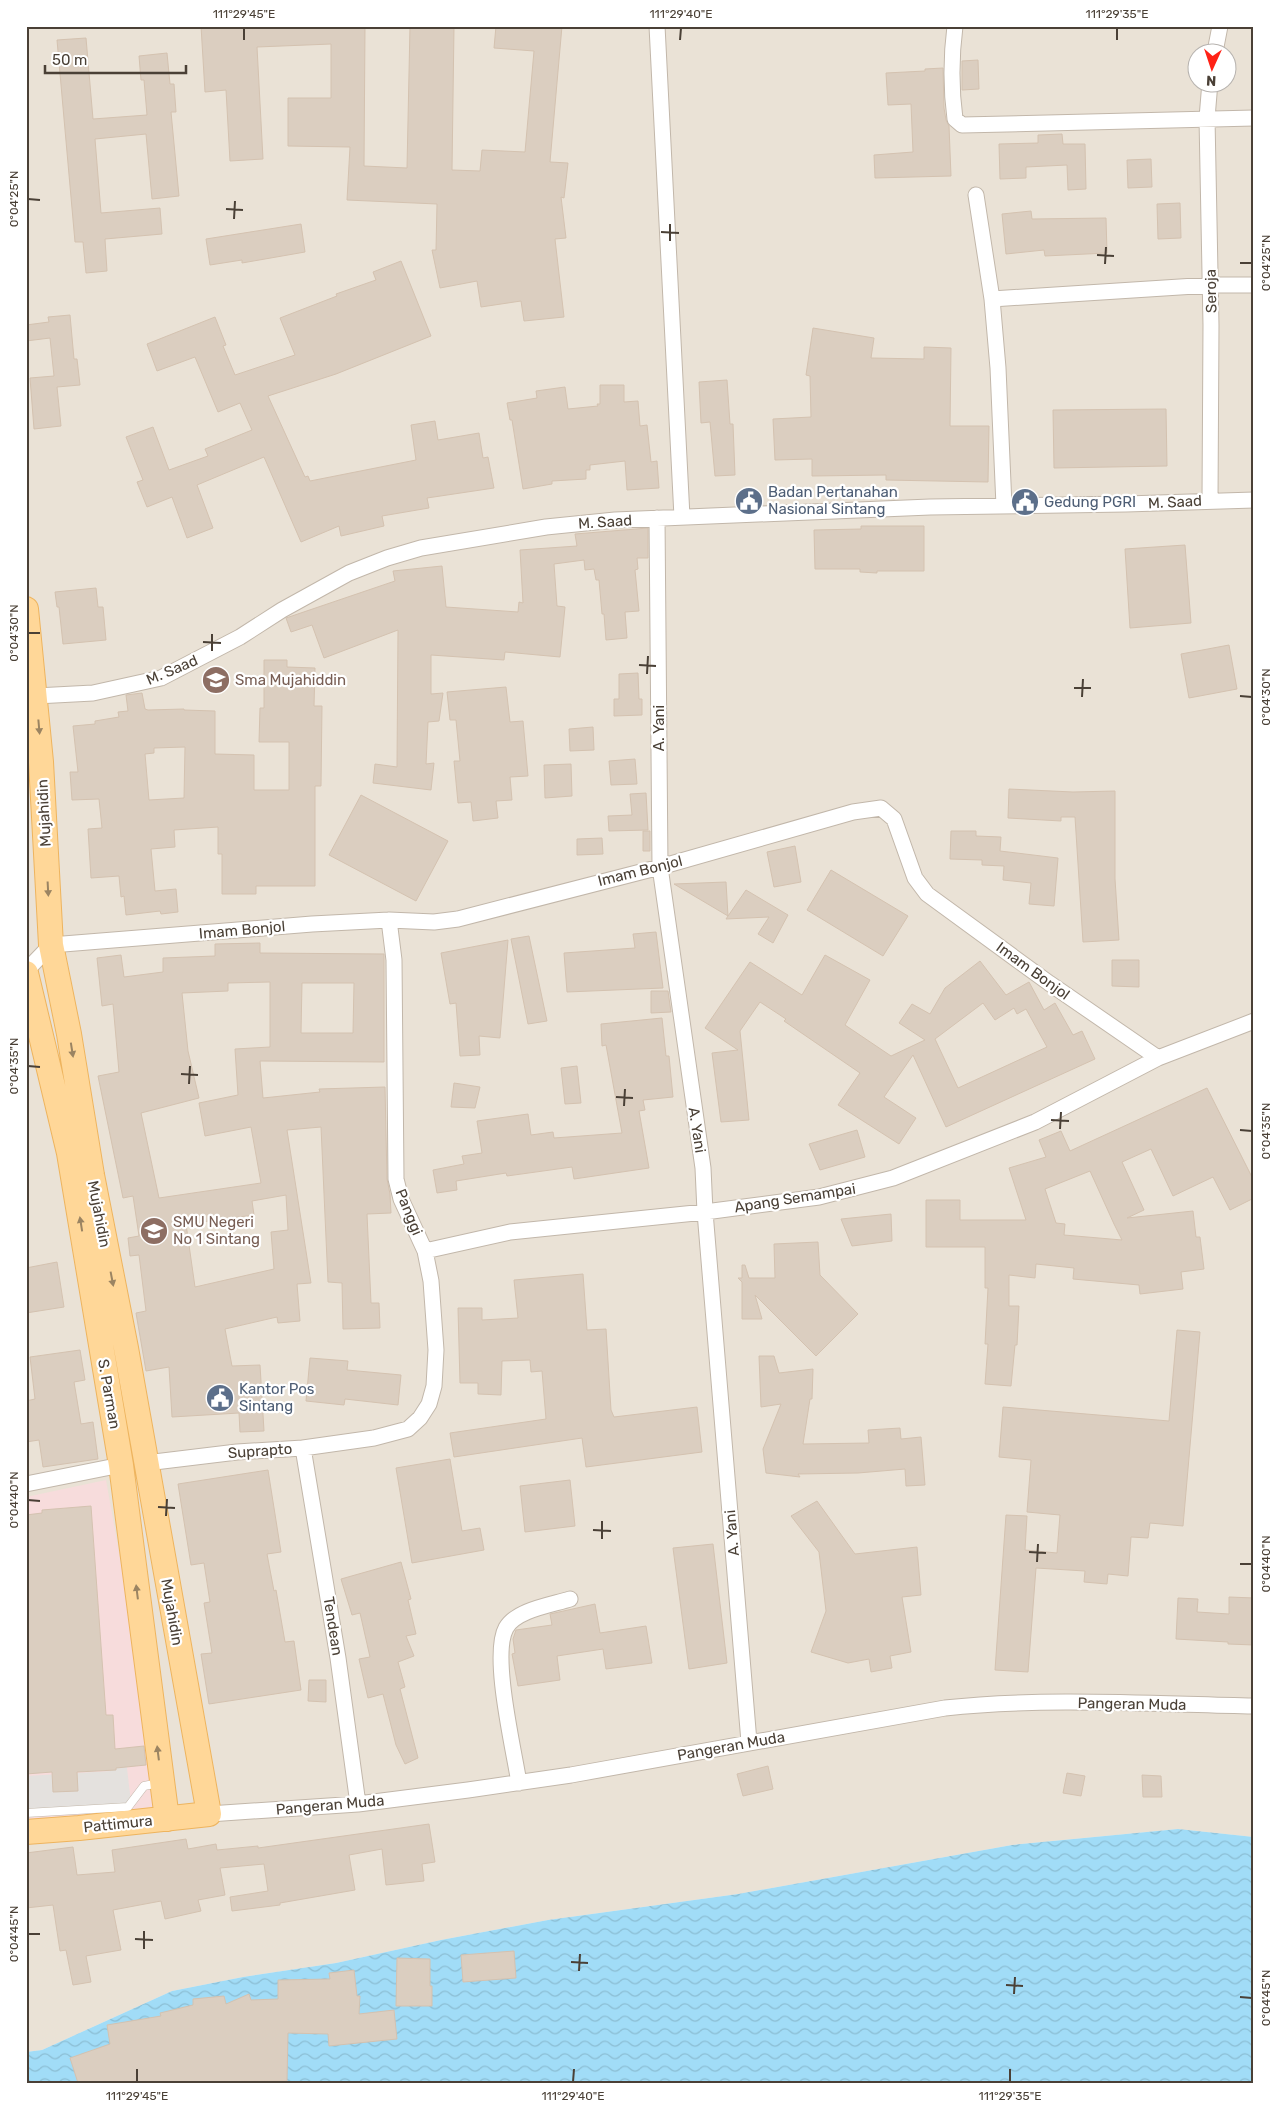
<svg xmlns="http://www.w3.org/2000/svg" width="1280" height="2109" viewBox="0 0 1280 2109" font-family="Rubik,sans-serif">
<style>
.residential{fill:#eae2d6;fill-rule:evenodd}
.medical{fill:#f7dcdc}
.parking{fill:#e4e1de}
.water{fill:url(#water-waves)}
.building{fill:#dbcec0;stroke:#d4c2b0;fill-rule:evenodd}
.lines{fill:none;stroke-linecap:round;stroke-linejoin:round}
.lane-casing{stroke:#c2b7aa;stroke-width:9}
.street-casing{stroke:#c2b7aa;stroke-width:17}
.primary-casing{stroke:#eeb45e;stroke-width:26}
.lane{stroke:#fff;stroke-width:8}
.street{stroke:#fff;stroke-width:15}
.primary{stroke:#ffd798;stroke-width:24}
.oneway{fill:#9b8462}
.ticks{fill:none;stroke:#4a4036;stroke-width:2}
.labels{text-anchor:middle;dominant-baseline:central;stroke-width:4.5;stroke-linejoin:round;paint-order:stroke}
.street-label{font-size:15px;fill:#4a4036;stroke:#fff}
.service-label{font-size:15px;fill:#4e5e75;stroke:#fff;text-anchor:start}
.education-label{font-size:15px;fill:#785e54;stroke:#fff;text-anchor:start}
.neatline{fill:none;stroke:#4a4036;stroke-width:2}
.ticks-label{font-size:12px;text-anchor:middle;fill:#4a4036}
</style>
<defs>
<pattern id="water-waves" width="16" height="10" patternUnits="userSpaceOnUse" patternTransform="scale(1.25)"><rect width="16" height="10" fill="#a1dcf7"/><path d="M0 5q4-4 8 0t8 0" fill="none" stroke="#8cbed4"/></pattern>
</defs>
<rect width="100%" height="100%" fill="#f6f0e9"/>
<path class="residential" d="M26 26H1254V1837L1178 1829 1012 1845 738 1894 548 1920 441 1940 336 1963 243 1977 172 1991 42 2050 26 2052ZM1198 52H1228V82H1198Z"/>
<path class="medical" d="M106 1480 166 1815 26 1821V1497Z"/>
<path class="parking" d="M111 1751H125L132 1811 26 1816V1776L111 1771Z"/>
<path class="water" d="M1178 1829 1254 1837V2083H26V2052L42 2050 172 1991 243 1977 336 1963 441 1940 548 1920 738 1894 1012 1845Z"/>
<path class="building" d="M201 26H365L364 166 407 168 410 26H454L452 170 480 171 482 150 525 152 534 51 494 48 496 26H562L550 162 568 163 564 198 561 197 566 238 555 239 564 317 524 321 521 301 481 307 477 281 440 288 432 250H436L437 204 347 200 350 147 288 146V98H331V44L257 47 263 159 230 161 226 90 205 92Z
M86 38 93 119 147 115 144 80H141L139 56 167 53 170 84H174L176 112H171L179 196 152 199 146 134 95 139 101 213 160 208 162 234 105 239 107 271 86 273 83 242H75L57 40Z
M978 60 979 89 962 90V61Z
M943 68 944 108 946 120 949 126 951 176 875 178 874 155 913 152 911 104 888 105 886 73 925 71V69Z
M1062 134 1063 144H1085L1086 189 1068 190 1067 165 1026 167V178L1000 179 999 144 1038 143V135Z
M1151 159 1152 187 1128 188 1127 160Z
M1180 203 1181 238 1158 239 1157 204Z
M1031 211 1032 219 1106 218 1107 253 1045 256 1044 250 1006 254 1002 214Z
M301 224 305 252 242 263V260L210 265 206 239Z
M401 261 431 336 336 374 268 396 305 477 308 476 310 481 416 460 411 425 435 421 438 440 479 433 483 458 488 457 494 488 427 498 429 508 382 516 384 526 341 536 339 526 301 542 264 457 197 485 213 528 187 538 172 497 147 507 137 482 143 480 126 437 153 427 169 470 208 456 205 449 252 430 240 403 218 412 195 357 157 371 147 344 215 317 226 345 223 346 235 375 295 355 280 318 337 296 336 294 376 280 373 272Z
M70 315 74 359H77L80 385 57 387 61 426 34 429 30 378 54 376 50 338 26 341V325L49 322 48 317Z
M813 328 874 338 871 358 924 359V347L951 348 950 426H989L988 482 886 480V475L812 476V459L775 460 773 419 811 417 810 376 806 375Z
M727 380 730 424H733L735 475 715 476 710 422 701 423 699 382Z
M600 385H624V402L638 401 640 426 647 425 651 462 657 461 659 488 627 490 625 461 590 465V470H586V479L552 481V484L523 489 512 420H510L507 403 537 398 536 391 565 387 568 409 598 406 597 404H600Z
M1166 409 1167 466 1054 468 1053 410Z
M861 526H924V571H877V573L860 572V569H815L814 530 861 529Z
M648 528V558H637L638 569 635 570 639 611 625 612 627 638 606 640 604 614H602L599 580H596L594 569 585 570 584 560 554 564 557 606 565 607 560 657 505 652 504 660 431 655V694L443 693 439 721 428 722 426 764 434 763 431 790 373 783 375 764 397 767 398 630 324 658 312 625 291 632 286 618 395 581 393 571 442 566 446 607 518 612 519 602 523 603 520 550 577 546 575 534Z
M1185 545 1191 623 1130 628 1125 549Z
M96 588 98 607H103L106 640 63 644 59 607H57L55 592Z
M1229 645 1237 689 1189 698 1181 654Z
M264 660H287V667L315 668 314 706H322L321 786H315V886H256V894H222V854H218V827L174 830 175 847 151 849 155 891 176 889 178 912 161 914 160 911 126 915 124 896 121 897 119 876 91 878 88 829 102 828 99 799 72 800 70 772H78L73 726 95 724V721L119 717 118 712 128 711 126 695 142 693 145 709 148 710 184 709V710L215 711V754L254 755V790H289V742H259L260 708H264ZM185 747 184 798 149 800 145 754 154 753V748Z
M638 673 639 699H642V715L614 716V699H619V674Z
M506 687 510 722 523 721 528 776 510 777 512 800 496 801 498 818 473 821 471 802 458 803 454 761H460L456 720H450L447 692Z
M593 727 594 750 570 751 569 729Z
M635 759 637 784 611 785 609 761Z
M571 764 572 796 545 798 544 765Z
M1009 789 1073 792 1115 791V879L1119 940 1083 942 1075 817H1061V821L1008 818Z
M646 793 648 830 609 831 608 816 632 815 630 794Z
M361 795 448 841 416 901 329 855Z
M643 831H650V851H643Z
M951 831H976V836L1001 837 1000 851 1058 858 1054 906 1029 904 1031 883 1003 880 1004 866 982 865V860L950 859Z
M602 838 603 854 577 855V839Z
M795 846 801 882 774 887 767 852Z
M831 870 908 916 883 956 807 910Z
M726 882 728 916 746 890 788 915 773 943 758 934 769 917 726 919 728 916 674 884Z
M656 932 663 988 567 992 564 953 635 948 633 934Z
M529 936 547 1021 528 1024 511 939Z
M508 940 500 1038 479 1036 480 1055 460 1056 456 1003 450 1004 441 953Z
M260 943V953L384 954V1062L260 1061 263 1098 320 1092 319 1089 385 1087 387 1179 390 1194 391 1213 367 1214 371 1303H379L380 1328 343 1329 342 1283 328 1282 321 1127 287 1130 311 1283 297 1284 300 1321 278 1323 277 1317 225 1329 232 1366 260 1365 264 1431 240 1432 239 1413 172 1417 169 1367 146 1371 136 1313 146 1311 139 1255 130 1256 128 1238 139 1236 133 1196 123 1198 98 1076 119 1072 113 1004 102 1006 97 958 121 955 124 977 163 972V958L215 956V944ZM270 982V1047L235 1049 238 1095 199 1103 205 1136 251 1127 261 1183 159 1198 141 1113 199 1098 188 1051 182 993 228 991V983ZM302 983H354L353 1033H301ZM286 1195 288 1230 271 1232 274 1269 195 1287 186 1224 254 1215 252 1201Z
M825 955 870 980 845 1025 891 1056 925 1040 899 1023 912 1004 930 1014 945 988 980 961 1006 995 1029 982 1044 1010 1055 1003 1073 1035 1082 1031 1095 1059 946 1127 913 1055 884 1097 916 1118 899 1144 838 1105 860 1073 784 1021 786 1019 760 1002 740 1031 749 1120 721 1122 712 1053 738 1050 705 1028 750 962 802 995ZM983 1003 995 1020 1014 1008 1017 1014 1026 1009 1047 1047 958 1088 935 1039Z
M1112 960H1139V987L1112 986Z
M651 991H668L671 1012 651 1013Z
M662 1018 666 1056H669L673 1097 643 1100 645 1110 639 1111 649 1168 574 1179 572 1167 507 1176 506 1173 456 1181 457 1190 437 1193 433 1170 464 1164 462 1156 482 1153 477 1121 528 1114 531 1135 553 1132 554 1138 622 1133 606 1045 602 1046 601 1024Z
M577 1066 581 1103 565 1104 561 1068Z
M454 1083 480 1087 475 1108 451 1107Z
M1207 1088 1254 1181V1198L1230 1210 1213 1177 1173 1196 1151 1149 1122 1162 1144 1210 1127 1218 1193 1211 1196 1237H1200L1204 1269 1181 1272 1183 1289 1140 1294 1139 1285 1073 1279 1074 1268 1036 1264 1035 1278 1009 1275V1306H1019L1017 1345H1015L1011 1386 985 1384 988 1344H985L988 1288H985V1247H926V1200H960V1220H1026L1009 1168 1046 1157 1039 1140 1061 1131 1070 1151ZM1090 1171 1114 1224 1122 1240 1064 1235 1065 1224 1056 1223 1045 1189Z
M857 1130 865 1157 820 1170 809 1144Z
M891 1214 892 1241 852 1246 841 1219Z
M818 1242 820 1275 858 1314 816 1356 755 1295 762 1319H742V1282L738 1278H742V1265H745L749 1278H775L774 1244Z
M57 1262 64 1307 26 1313V1268Z
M583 1274 587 1330 606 1329 611 1410 614 1417 697 1407 702 1452 586 1467 582 1438 454 1457 450 1433 546 1419 542 1371 531 1372 530 1360 502 1361 501 1395 478 1394V1383H460L458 1308H482V1320L518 1318 514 1280Z
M1177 1330 1200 1332 1183 1526 1150 1523 1148 1538 1131 1537 1128 1576 1108 1574 1107 1584 1084 1582 1085 1571 1036 1568 1028 1672 995 1670 1006 1515 1027 1516 1025 1550 1057 1553 1060 1515 1027 1512 1031 1460 999 1457 1003 1407 1169 1421Z
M80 1350 85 1380 74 1382 81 1424 93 1422 98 1459 43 1467 39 1440 26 1442V1401L35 1399 30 1357Z
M759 1356H774L779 1373 813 1369 812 1399H810L803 1444 869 1443 868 1430 900 1428 901 1439 921 1437 925 1485 906 1486 905 1469 858 1473 798 1474 800 1477 766 1473 763 1449 781 1404 761 1407Z
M310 1358 348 1361 347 1370 401 1375 398 1405 345 1399 344 1405 306 1401Z
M450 1459 462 1531 480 1528 484 1550 412 1563 396 1468Z
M268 1470 281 1552 267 1554 274 1591 276 1590 285 1642 294 1641 301 1690 209 1704 201 1654 212 1653 204 1603 210 1602 204 1563 191 1565 178 1484Z
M570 1480 575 1526 525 1532 520 1486Z
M817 1501 855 1554 917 1547 921 1595 902 1597 911 1652 890 1656 892 1668 871 1672 869 1659 848 1663 811 1652 826 1611 819 1552 791 1516Z
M91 1506 106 1715H113L115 1749 144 1746 146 1765 116 1768V1770L77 1772 78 1791 53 1792 52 1772 26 1774V1515L42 1513V1510Z
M713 1544 727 1663 689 1669 673 1548Z
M401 1562 411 1599 408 1600 416 1634 406 1636 414 1656 398 1662 405 1687 400 1689 418 1758 405 1764 396 1745 383 1694 368 1698 359 1659 370 1657 360 1613 352 1615 341 1579Z
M1229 1597 1254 1598V1645L1228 1644V1642L1176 1639 1178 1598 1198 1599 1197 1612 1229 1614Z
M595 1604 600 1633 646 1626 652 1663 606 1669 603 1649 557 1656 560 1680 518 1686 512 1654 515 1653 513 1639 516 1630 552 1625 550 1614Z
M309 1680H326V1702L308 1701Z
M768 1766 773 1789 743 1796 737 1774Z
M1067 1773 1085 1776 1081 1796 1063 1793Z
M1142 1775 1161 1776 1162 1797H1143Z
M429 1824 435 1862 422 1864 424 1881 386 1885 382 1849 349 1855 355 1890 280 1903V1905L232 1911 230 1897 268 1891 264 1864 220 1868 225 1895 198 1900 201 1911 165 1919 161 1901 113 1910 121 1950 86 1956 91 1982 73 1985 66 1950 60 1951 53 1905 26 1908V1853L73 1847 77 1875 115 1872 112 1850 186 1839 188 1849 216 1844 217 1850 258 1846V1848Z
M514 1951 516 1978 463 1982 461 1955Z
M397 1958 430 1959V1986H432V2006H396Z
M354 1970 357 1996H360L359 2014 394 2010 397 2039 329 2046 328 2034 288 2033 287 2081 78 2083 70 2058 110 2044 107 2025 161 2016 160 2013 193 2005V1999L224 1996 226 2004 249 1994 251 2000 278 1999V1980L330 1979 329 1973Z"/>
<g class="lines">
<defs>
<path id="lane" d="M26 1813 128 1807 144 1786 159 1783"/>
<path id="street" d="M657 26 682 517
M955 26C951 57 951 89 955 119L962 125 1254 118
M1215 52 1220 26
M976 195 992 299
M1210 500 1211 325 1207 118 1210 82
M1004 506 998 368 992 299 1211 285H1254
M657 518 660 867 703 1168 705 1212 749 1742
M36 696 93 693 161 678 240 637 282 610 349 573 387 558 421 548 546 527 615 520 930 507 1126 504 1254 500
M26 971 51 945 312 924 389 920 434 922 458 919 660 867 853 812 881 808 894 819 915 878 927 894 1049 983 1158 1058
M425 1251 510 1232 705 1212 819 1197 893 1178 1035 1122 1158 1058 1254 1021
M303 1448 338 1658 358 1804
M146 1463 237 1452 303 1448 374 1438 408 1429 420 1418 429 1404 434 1386 436 1350 431 1281 425 1251 401 1199 396 1179 394 960 389 920
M26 1484 121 1465
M519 1783C514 1750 491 1655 506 1628 516 1610 551 1605 570 1599
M209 1814 358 1804 468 1790 571 1775 945 1708C1047 1697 1151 1704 1254 1706"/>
<path id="primary" d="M26 609 41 762 51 945 69 1034 92 1175 126 1348 209 1814 79 1828 26 1832
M26 973 69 1153 121 1465 167 1819"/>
</defs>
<use href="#lane" class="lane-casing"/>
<use href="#street" class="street-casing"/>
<use href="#primary" class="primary-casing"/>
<use href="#lane" class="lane"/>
<use href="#street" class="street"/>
<use href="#primary" class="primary"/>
</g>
<defs><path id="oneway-solid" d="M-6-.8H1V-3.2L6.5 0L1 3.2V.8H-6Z" transform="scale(1.25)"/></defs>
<g class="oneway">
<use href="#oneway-solid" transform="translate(39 727) rotate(85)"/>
<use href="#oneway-solid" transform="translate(48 889) rotate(87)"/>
<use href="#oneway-solid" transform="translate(72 1050) rotate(81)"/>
<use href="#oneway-solid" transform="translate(81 1224) rotate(-99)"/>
<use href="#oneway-solid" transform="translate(112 1279) rotate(79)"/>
<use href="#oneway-solid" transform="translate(137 1592) rotate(-97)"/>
<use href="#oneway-solid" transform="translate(158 1753) rotate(-97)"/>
</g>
<path class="ticks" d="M244 40V28M680 40 681 28M1117 40V28M28 199 40 200M226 209 243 210M234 219 235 201M661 232 679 233M670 241V224M1097 255 1114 256M1240 263H1252M1105 264 1106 247M28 633H40M203 642 221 643M212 651V634M639 665 656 666M647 674 648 656M1074 688H1091M1240 696 1252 697M1082 697 1083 679M28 1066 40 1067M181 1074 198 1075M189 1084 190 1066M616 1097 633 1098M624 1106 625 1089M1051 1120 1069 1121M1060 1129 1061 1112M1240 1130 1252 1131M28 1500 40 1501M158 1507 175 1508M166 1516 167 1499M593 1530 611 1531M602 1539V1521M1029 1552 1046 1553M1037 1562 1038 1544M1240 1564H1252M28 1934H40M135 1939 153 1940M144 1949V1931M571 1962 588 1963M579 1971 580 1954M1006 1985 1023 1986M1014 1994 1015 1977M1240 1997 1252 1998M137 2082V2069M573 2082 574 2069M1010 2082V2069"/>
<defs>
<symbol id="civic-disc" viewBox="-11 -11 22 22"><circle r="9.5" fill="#5c6f8a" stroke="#fff"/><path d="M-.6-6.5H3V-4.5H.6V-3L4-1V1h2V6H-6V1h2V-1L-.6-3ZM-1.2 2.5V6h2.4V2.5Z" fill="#fff"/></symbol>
<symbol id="school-disc" viewBox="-11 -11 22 22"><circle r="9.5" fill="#8d6e63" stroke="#fff"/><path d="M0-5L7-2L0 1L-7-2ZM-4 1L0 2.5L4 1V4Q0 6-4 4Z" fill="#fff"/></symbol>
</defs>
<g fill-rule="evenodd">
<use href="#civic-disc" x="733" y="485" width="32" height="32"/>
<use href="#civic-disc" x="1009" y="486" width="32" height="32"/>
<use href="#school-disc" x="200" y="664" width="32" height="32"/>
<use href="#school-disc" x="138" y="1215" width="32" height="32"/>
<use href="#civic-disc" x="204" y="1382" width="32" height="32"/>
</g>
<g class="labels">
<g class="street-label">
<text transform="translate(1211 291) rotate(-91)">Seroja</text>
<text transform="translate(1175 502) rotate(-3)">M. Saad</text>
<text transform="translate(605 522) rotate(-4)">M. Saad</text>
<text transform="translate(172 670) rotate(-23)">M. Saad</text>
<text transform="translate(659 728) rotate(-90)">A. Yani</text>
<text transform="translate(44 813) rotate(-93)">Mujahidin</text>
<text transform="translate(640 871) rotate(-14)">Imam Bonjol</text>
<text transform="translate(242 930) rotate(-5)">Imam Bonjol</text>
<text transform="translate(1033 971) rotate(36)">Imam Bonjol</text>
<text transform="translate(697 1130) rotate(81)">A. Yani</text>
<text transform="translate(795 1198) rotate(-9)">Apang Semampai</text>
<text transform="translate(409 1212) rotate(68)">Panggi</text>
<text transform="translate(99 1214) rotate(79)">Mujahidin</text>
<text transform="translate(109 1394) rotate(80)">S. Parman</text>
<text transform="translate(260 1451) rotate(-4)">Suprapto</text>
<text transform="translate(732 1533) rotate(-95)">A. Yani</text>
<text transform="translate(172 1612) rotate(80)">Mujahidin</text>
<text transform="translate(333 1626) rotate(81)">Tendean</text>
<text transform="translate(1132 1704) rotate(1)">Pangeran Muda</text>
<text transform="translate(731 1746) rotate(-10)">Pangeran Muda</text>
<text transform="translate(330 1805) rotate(-5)">Pangeran Muda</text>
<text transform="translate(118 1824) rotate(-6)">Pattimura</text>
</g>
<g class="service-label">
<text x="768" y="492">Badan Pertanahan<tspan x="768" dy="17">Nasional Sintang</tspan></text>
<text x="1044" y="502">Gedung PGRI</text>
<text x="239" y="1389">Kantor Pos<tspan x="239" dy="17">Sintang</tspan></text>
</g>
<g class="education-label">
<text x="235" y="680">Sma Mujahiddin</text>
<text x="173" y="1222">SMU Negeri<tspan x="173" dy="17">No 1 Sintang</tspan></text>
</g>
</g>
<rect width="1280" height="2109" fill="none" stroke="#ffffff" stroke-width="55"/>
<g transform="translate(1212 68) rotate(183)"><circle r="24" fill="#ffffff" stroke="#b7b3af"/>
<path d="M0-4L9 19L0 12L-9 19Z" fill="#ff2216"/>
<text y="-8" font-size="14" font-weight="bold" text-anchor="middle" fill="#4a4036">N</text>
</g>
<path d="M45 65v8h141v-8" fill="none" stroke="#4a4036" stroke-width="2.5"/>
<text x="52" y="65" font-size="15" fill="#4a4036" stroke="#ffffff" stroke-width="4" paint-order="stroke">50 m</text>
<rect x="28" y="28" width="1224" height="2054" class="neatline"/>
<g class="ticks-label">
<text x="244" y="18">111°29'45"E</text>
<text x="681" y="18">111°29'40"E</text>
<text x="1117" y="18">111°29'35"E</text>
<text transform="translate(14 199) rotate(-90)" y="4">0°04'25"N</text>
<text transform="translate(1266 263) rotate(-90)" y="4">0°04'25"N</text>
<text transform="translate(14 633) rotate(-90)" y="4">0°04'30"N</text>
<text transform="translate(1266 697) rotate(-90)" y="4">0°04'30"N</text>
<text transform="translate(14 1066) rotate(-90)" y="4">0°04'35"N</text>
<text transform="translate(1266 1131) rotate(-90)" y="4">0°04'35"N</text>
<text transform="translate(14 1500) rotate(-90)" y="4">0°04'40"N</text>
<text transform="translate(1266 1564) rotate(-90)" y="4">0°04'40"N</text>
<text transform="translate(14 1934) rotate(-90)" y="4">0°04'45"N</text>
<text transform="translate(1266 1998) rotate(-90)" y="4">0°04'45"N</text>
<text x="137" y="2100">111°29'45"E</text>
<text x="573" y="2100">111°29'40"E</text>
<text x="1010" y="2100">111°29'35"E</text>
</g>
</svg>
